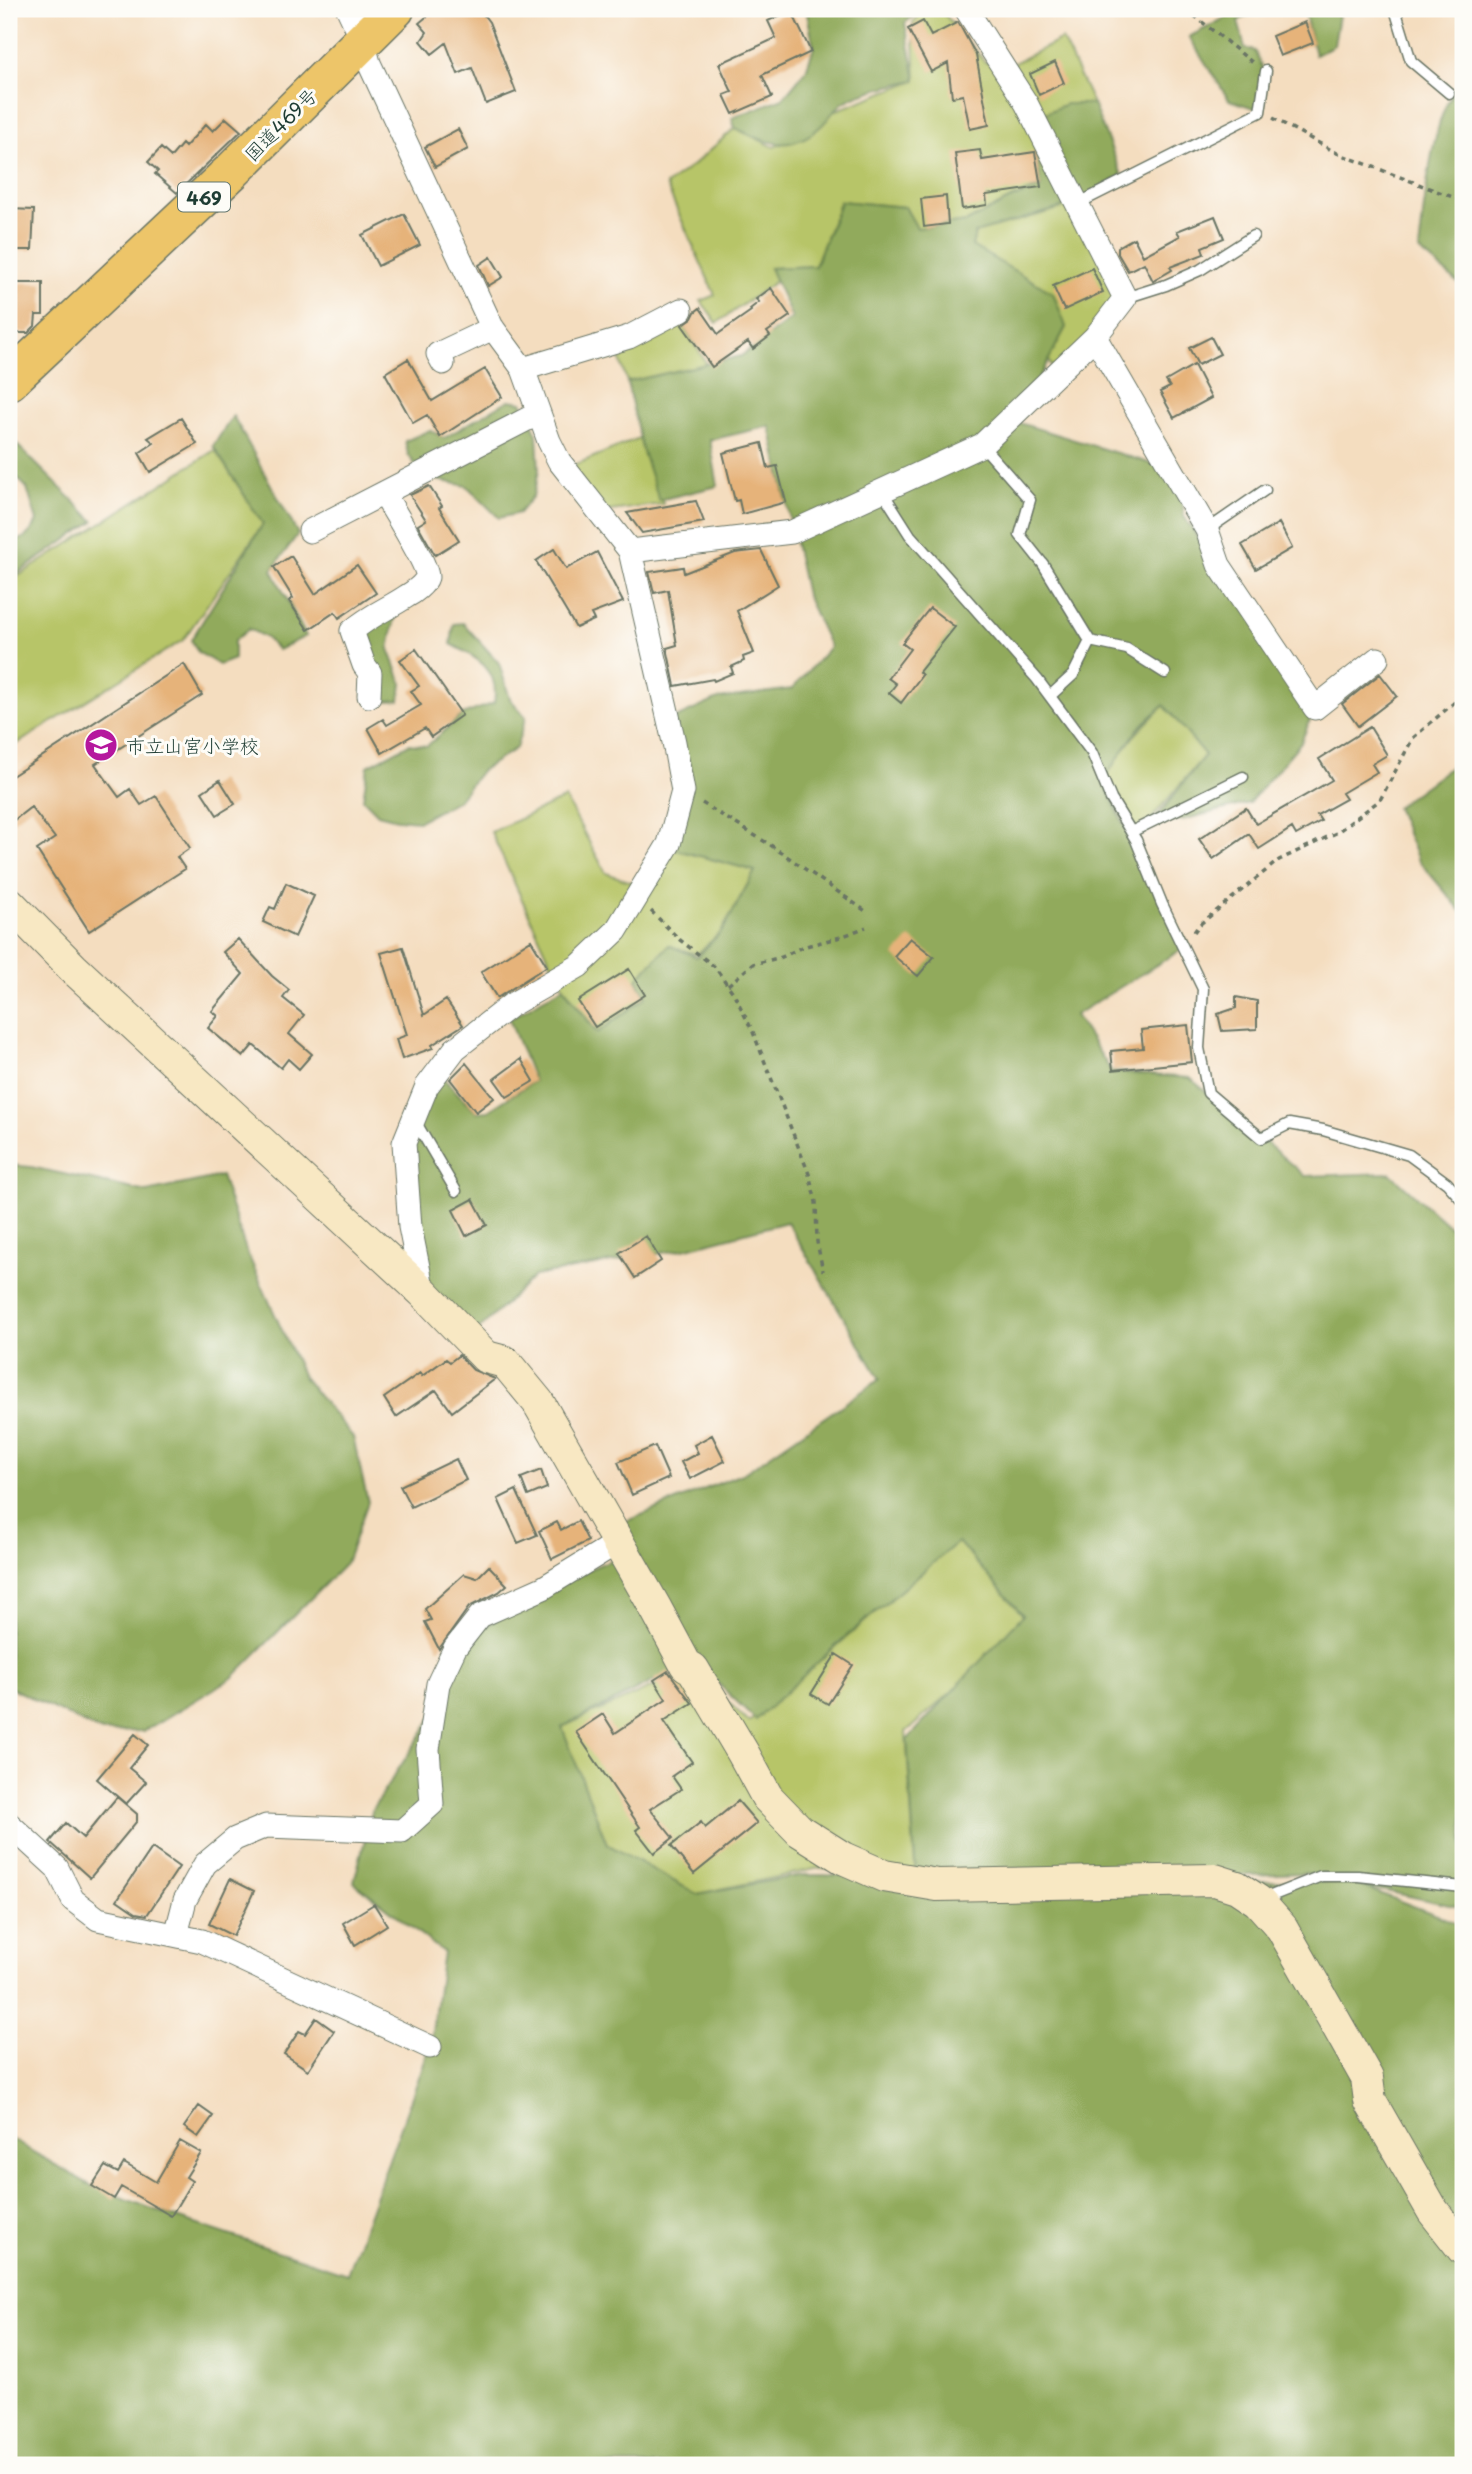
<svg xmlns="http://www.w3.org/2000/svg" width="1472" height="2474" viewBox="0 0 1472 2474" font-family="'Playpen Sans','Klee One',sans-serif">
<style>
.green{fill:#b7c567;stroke:#6b814e;stroke-width:2}
.forest{fill:#91aa5c;stroke:#587448;stroke-width:2;fill-rule:evenodd}
.building{fill:#e6b37a}
.lines{fill:none;stroke-linecap:round;stroke-linejoin:round}
.lane-casing{stroke:#6a7565;stroke-width:13}
.street-casing{stroke:#6a7565;stroke-width:25}
.secondary-casing{stroke:#6a7565;stroke-width:34}
.highway-casing{stroke:#6a7565;stroke-width:41}
.path{stroke:#6a7565;stroke-width:3.5;stroke-dasharray:5 5;stroke-linecap:butt}
.lane{stroke:#fff;stroke-width:10}
.street{stroke:#fff;stroke-width:23}
.secondary{stroke:#f8e8c3;stroke-width:32}
.highway{stroke:#edc569;stroke-width:38}
.labels{text-anchor:middle;dominant-baseline:central;stroke-width:6;stroke-linejoin:round;paint-order:stroke}
.shield{fill:#fdfcf7;stroke:#62766e;stroke-width:2}
.shield-label{font-size:18px;font-weight:bold;fill:#1f3d34}
.street-label{font-size:19px;fill:#1f3d34;stroke:#fdfcf7}
.poi-label{font-size:19px;fill:#1f3d34;stroke:#fdfcf7;text-anchor:start}
</style>
<rect width="100%" height="100%" fill="#fdfcf7"/>
<filter id="ink" filterUnits="userSpaceOnUse"><feTurbulence type="fractalNoise" baseFrequency=".0143" numOctaves="2"/><feDisplacementMap in="SourceGraphic" scale="14" xChannelSelector="R" yChannelSelector="G"/><feConvolveMatrix kernelMatrix="1 2 1 2 8 2 1 2 1" color-interpolation-filters="sRGB"/></filter>
<filter id="wash" filterUnits="userSpaceOnUse"><feTurbulence type="fractalNoise" baseFrequency=".00686" numOctaves="4" result="noise"/><feDisplacementMap in="SourceGraphic" scale="28" xChannelSelector="R" yChannelSelector="G"/><feGaussianBlur stdDeviation="1.57" result="paint"/><feColorMatrix in="noise" values="0 0 0 0 0 0 0 0 0 0 0 0 0 0 0 0 0 1.4 0 .05"/><feComposite in="paint" operator="in"/></filter>
<g filter="url(#wash)">
<rect width="100%" height="100%" fill="#f4ddbf"/>
<path class="green" d="M925 9 941 10 985 62 1008 66 1062 39 1093 104 1041 115 1036 152 1041 187 1009 200 967 222 917 229 905 207 840 201 815 266 770 268 776 281 717 323 701 301 715 295 666 185 693 165 735 128 774 147 817 129 829 113 916 80 913 23Z
M1077 204 1125 298 1056 374 1048 360 1066 327 972 246 975 233Z
M677 317 707 364 627 382 617 350Z
M639 438 663 504 603 512 565 469Z
M215 450 263 524 183 640 9 749V582Z
M1164 705 1205 755 1135 838 1102 778 1134 736Z
M565 798 606 873 643 886 670 848 755 871 721 932 697 954 668 946 646 997 597 1033 558 978 491 832Z
M958 1541 1035 1619 906 1732 916 1882 820 1868 697 1894 607 1844 562 1727 693 1669 749 1722Z"/>
<path class="forest" d="M806 9H923L905 23 916 80C897 84 858 92 843 103 834 109 828 120 820 127 790 154 767 143 735 128L732 118 783 98 806 70 814 47Z
M1242 9H1253L1254 12 1238 21 1245 48 1255 51 1265 74 1260 110 1229 100 1189 37Z
M1340 9 1334 45 1315 55 1304 10Z
M1463 82V287L1419 250C1424 212 1431 103 1463 82Z
M1066 104H1093L1122 175 1074 204 975 233 972 246 1053 293 1066 327 1016 422 1162 467 1180 483 1184 516 1208 555 1315 708 1301 742 1249 803 1182 820 1154 821 1205 755 1164 705 1138 729 1103 781 1162 904 1189 945 1075 1015 1112 1072 1190 1078 1305 1176 1390 1173 1463 1239V1908L1358 1885 1463 1925V2465H9V2138L92 2186 171 2216 347 2274 430 2047 443 1952 354 1882 373 1808 438 1709 468 1639 535 1592 625 1554 686 1665 562 1727 607 1844 697 1894 803 1875 916 1876 907 1740 1023 1615 958 1542 842 1640 756 1720 689 1656 617 1525 744 1473 880 1379 787 1222 684 1249 534 1276 473 1335 423 1292 404 1143 440 1075 476 1112 488 1111 534 1081 509 1019 563 987 597 1033 646 997 637 979 669 945 697 957 723 930 755 871 670 848 683 790 671 720 718 699 792 689 830 647 806 595 770 426 710 440 718 486 659 500 642 449 627 382 741 356 792 318 770 268 815 266 841 201 905 207 917 228 967 222 1009 200 1041 187 1036 152 1041 115ZM1305 1873 1346 1882 1142 1880V1879Z
M509 400 522 402 537 434 539 471 533 496 519 513 499 518 467 486 427 478 419 471 408 454 405 441 430 430 444 438Z
M233 416 298 534 272 570 306 636 278 650 265 637 249 629 234 641V659L219 665 198 652 191 640 263 524 213 446Z
M9 437 94 521 9 579V542C23 541 31 534 37 521L27 488 9 469Z
M397 607 389 649 402 683 400 700 375 702 362 622Z
M463 623 499 663 510 699 526 717 516 748 481 771 458 800 419 821 397 819 378 814 363 799 368 766 409 744 427 746 462 715 494 703C500 670 478 658 451 644L454 624Z
M1463 758V913L1418 860 1396 807Z
M9 1165 31 1167 147 1192 221 1176 246 1250 303 1377 353 1437 368 1502 346 1563 232 1678 144 1731 102 1732 9 1687Z"/>
<g id="blocks">
<path class="building" d="M436 9H479L489 22 516 92 486 104 472 68 458 74 446 43 432 54 421 41 427 32 419 23Z
M791 10 811 52 762 75 772 97 733 114 724 95 732 92 719 64 776 38 768 21Z
M923 21 931 36 958 22 976 55 989 125 970 129 963 95 952 97 948 63 931 72 908 29Z
M1305 22 1313 43 1280 56 1272 36Z
M1055 62 1064 83 1039 95 1030 74Z
M226 118 241 131 177 193 155 174 158 171 148 162 161 148 171 157 182 144 185 147 206 124 213 131Z
M458 129 468 149 435 167 425 147Z
M980 150 982 160 1035 152 1041 187 986 195 987 205 962 209 955 153Z
M946 196 948 224 924 227 921 199Z
M9 209 34 210 32 250H9Z
M404 214 420 245 378 266 362 235Z
M1215 216 1224 238 1202 247 1204 254 1170 267 1172 270 1153 281 1144 263 1128 271 1118 254V247L1134 238 1143 256 1180 236 1177 231Z
M491 257 503 277 488 286 479 265Z
M1092 268 1103 292 1064 310 1053 286Z
M16 283H43V315H36L35 326 28 333H15Z
M771 288 790 316 767 332 770 336 753 349 748 342 712 367 682 325 692 318 695 312 700 308 718 334 751 311 750 309 759 302 756 299Z
M1211 337 1220 354 1198 365 1189 348Z
M408 359 432 401 485 369 502 397 440 437 427 415 413 423 385 373Z
M1194 365 1211 398 1174 418 1160 392 1170 387 1166 381Z
M181 418 197 444 150 472 139 453 154 443 148 438Z
M762 443 768 468 777 466 786 502 742 514 739 500 735 501 723 453Z
M429 486 442 506 439 508 459 540 435 555 418 525 426 520 410 495Z
M696 501 704 522 642 533 627 513Z
M1279 523 1292 548 1256 569 1242 545Z
M554 549 566 569 597 552 623 602 591 614 594 620 576 628 536 561Z
M761 550 778 585 737 611 754 653 743 657 744 661 731 667 733 673 714 681 713 679 675 686 667 648 677 645 668 590 654 593 649 572 683 567 684 573 735 553Z
M291 556 315 594 357 565 376 593 339 618 335 612 308 630 289 601 293 598 274 567Z
M930 608 955 627 919 672 922 675 901 703 889 693 896 684 888 678 910 649 902 643Z
M416 649 462 715 431 737 425 728 382 753 368 728 383 719 387 725 421 705 411 691 419 686 400 660Z
M184 664 202 695 95 764 119 797 130 789 141 805 156 796 190 848 177 857 185 869 89 931 37 850 55 838 31 807 9 824V778Z
M1380 674 1397 696 1358 726 1342 704Z
M1370 727 1387 755 1372 764 1377 772 1342 793 1346 799 1317 815 1321 821 1296 835 1292 828 1259 849 1249 834 1213 859 1199 839 1246 808 1256 824 1332 780 1319 759Z
M220 780 235 804 217 815 202 792Z
M286 883 314 896 295 937 263 922 270 907 275 909Z
M910 938 934 957 918 976 894 956Z
M238 939 272 976 289 990 283 998 304 1015 289 1034 312 1054 299 1069 288 1059 281 1068 253 1045 243 1057 208 1028 218 1016 212 1011 243 974 223 952Z
M531 940 547 966 497 998 481 972Z
M403 947 424 1015 446 1000 463 1025 432 1045 433 1048 402 1059 396 1039 407 1035 381 953Z
M629 969 645 995 595 1027 578 1001Z
M1236 997 1257 1001V1029L1222 1031 1218 1014 1236 1008Z
M1188 1025 1192 1062 1113 1070 1111 1051 1143 1048 1141 1030Z
M521 1059 534 1081 507 1097 494 1079Z
M466 1063 494 1098 476 1112 450 1079Z
M473 1199 487 1225 466 1236 453 1210Z
M646 1236 661 1261 635 1278 619 1253Z
M459 1355 473 1370 495 1379 452 1412 436 1390 396 1417 384 1398 420 1373 422 1376 446 1359 450 1362Z
M712 1435 725 1461 690 1479 681 1462 698 1453 694 1445Z
M655 1446 669 1478 632 1495 618 1462Z
M456 1459 466 1480 411 1507 400 1486Z
M541 1470 547 1488 528 1496 521 1478Z
M516 1490 537 1535 518 1543 498 1499Z
M578 1521 588 1541 552 1559 539 1531 557 1522 561 1530Z
M489 1566 507 1585 499 1592 469 1607 439 1649 425 1622 431 1620 425 1609 464 1574 477 1578Z
M836 1654 853 1665 828 1704 811 1694Z
M668 1671 692 1703 664 1721 692 1762 672 1776 681 1789 650 1809 673 1838 654 1853 636 1830 640 1827 576 1732 603 1714 615 1733 666 1699 654 1680Z
M135 1734 148 1745 129 1768 146 1782 126 1804 97 1779Z
M117 1797 137 1814V1821L90 1878 50 1842 66 1823 83 1838Z
M738 1801 757 1823 694 1874 671 1846 701 1822 705 1828Z
M152 1848 179 1867 147 1915 136 1913 117 1900Z
M230 1879 254 1891 233 1936 209 1924Z
M374 1904 387 1925 355 1945 343 1923Z
M316 2018 334 2031 308 2070 284 2054 299 2031 305 2034Z
M199 2106 213 2116 198 2137 184 2127Z
M180 2141 201 2153 186 2177 192 2181 171 2216 121 2187 114 2199 92 2186 105 2166 118 2173 124 2163 156 2182Z"/>
</g>
</g>
<g filter="url(#ink)">
<use href="#blocks" fill-opacity="0" stroke="#6a7565" stroke-width="2"/>
<g class="lines">
<defs>
<path id="lane" d="M1395 9 1411 61 1449 93
M1077 204 1260 112 1266 71
M1125 298 1166 285 1200 270 1253 236
M982 445 1030 500 1020 535 1043 564 1090 641
M882 491 910 535 1037 679 1092 753 1111 799 1136 840 1162 904 1203 989 1199 1048 1208 1093 1261 1138 1289 1124 1323 1130 1409 1155 1447 1183 1463 1201
M1207 530 1265 490
M1050 696 1073 675 1090 641 1127 649 1165 673
M1131 832 1243 777
M415 1121 456 1191
M1261 1900 1321 1876H1358L1463 1887"/>
<path id="street" d="M348 9 363 41 369 63 492 327 523 369 549 441 559 461 630 551 674 742 683 791 669 844 616 931 579 966 511 1005 455 1049 427 1086 404 1143 410 1227 423 1292
M1095 337 1207 530 1219 565 1315 708 1377 659
M443 363 438 354 493 328
M523 369 629 337 681 310
M310 531 539 413
M630 551 792 532 982 445 1095 337 1125 298 1026 103 966 9
M369 696 370 673 364 665 352 631C370 615 388 609 407 596 413 593 425 584 427 577 428 565 392 508 384 494
M9 1824 57 1868 73 1900 98 1919 202 1941 430 2047
M176 1935 185 1900 205 1864 235 1839 266 1826 402 1831 432 1804 428 1749 438 1684 455 1648 480 1616 543 1588 618 1542"/>
<path id="secondary" d="M9 903 73 968 423 1292 486 1357 505 1362 538 1402 656 1609 686 1665 693 1669 743 1753 767 1797 800 1831 843 1858 884 1876 937 1885 1215 1880 1237 1887 1258 1901 1282 1928 1367 2078 1370 2101 1433 2211 1463 2249"/>
<path id="highway" d="M9 381 232 171 395 9"/>
</defs>
<use href="#lane" class="lane-casing"/>
<use href="#street" class="street-casing"/>
<use href="#secondary" class="secondary-casing"/>
<use href="#highway" class="highway-casing"/>
<path class="path" d="M1186 9 1253 63
M1273 118 1337 153 1463 201
M702 803 772 846 867 912
M651 911 680 940 715 967 734 994 753 1032 809 1174 816 1202 817 1242 823 1271
M1194 932 1199 925 1279 860 1336 833 1380 800 1413 738 1463 695
M728 985 753 964 782 957 802 947 841 937 866 927"/>
<use href="#lane" class="lane"/>
<use href="#street" class="street"/>
<use href="#secondary" class="secondary"/>
<use href="#highway" class="highway"/>
</g>
</g>
<defs>
<symbol id="school-disc" viewBox="-11 -11 22 22"><circle r="9.5" fill="#b5179e" stroke="#fdfcf7"/><path d="M0-5L7-2L0 1L-7-2ZM-4 1L0 2.5L4 1V4Q0 6-4 4Z" fill="#fff"/></symbol>
</defs>
<g fill-rule="evenodd">
<use href="#school-disc" x="82" y="726" width="38" height="38"/>
</g>
<g class="labels">
<rect class="shield" x="178" y="182.5" width="52" height="29" rx="5"/>
<g class="shield-label">
<text x="204" y="197">469</text>
</g>
<g class="street-label">
<text transform="translate(280 124) rotate(-45)">国道469号</text>
</g>
<g class="poi-label">
<text x="126" y="745">市立山宮小学校</text>
</g>
</g>
<rect width="1472" height="2474" fill="none" stroke="#fdfcf7" stroke-width="35"/>
</svg>
